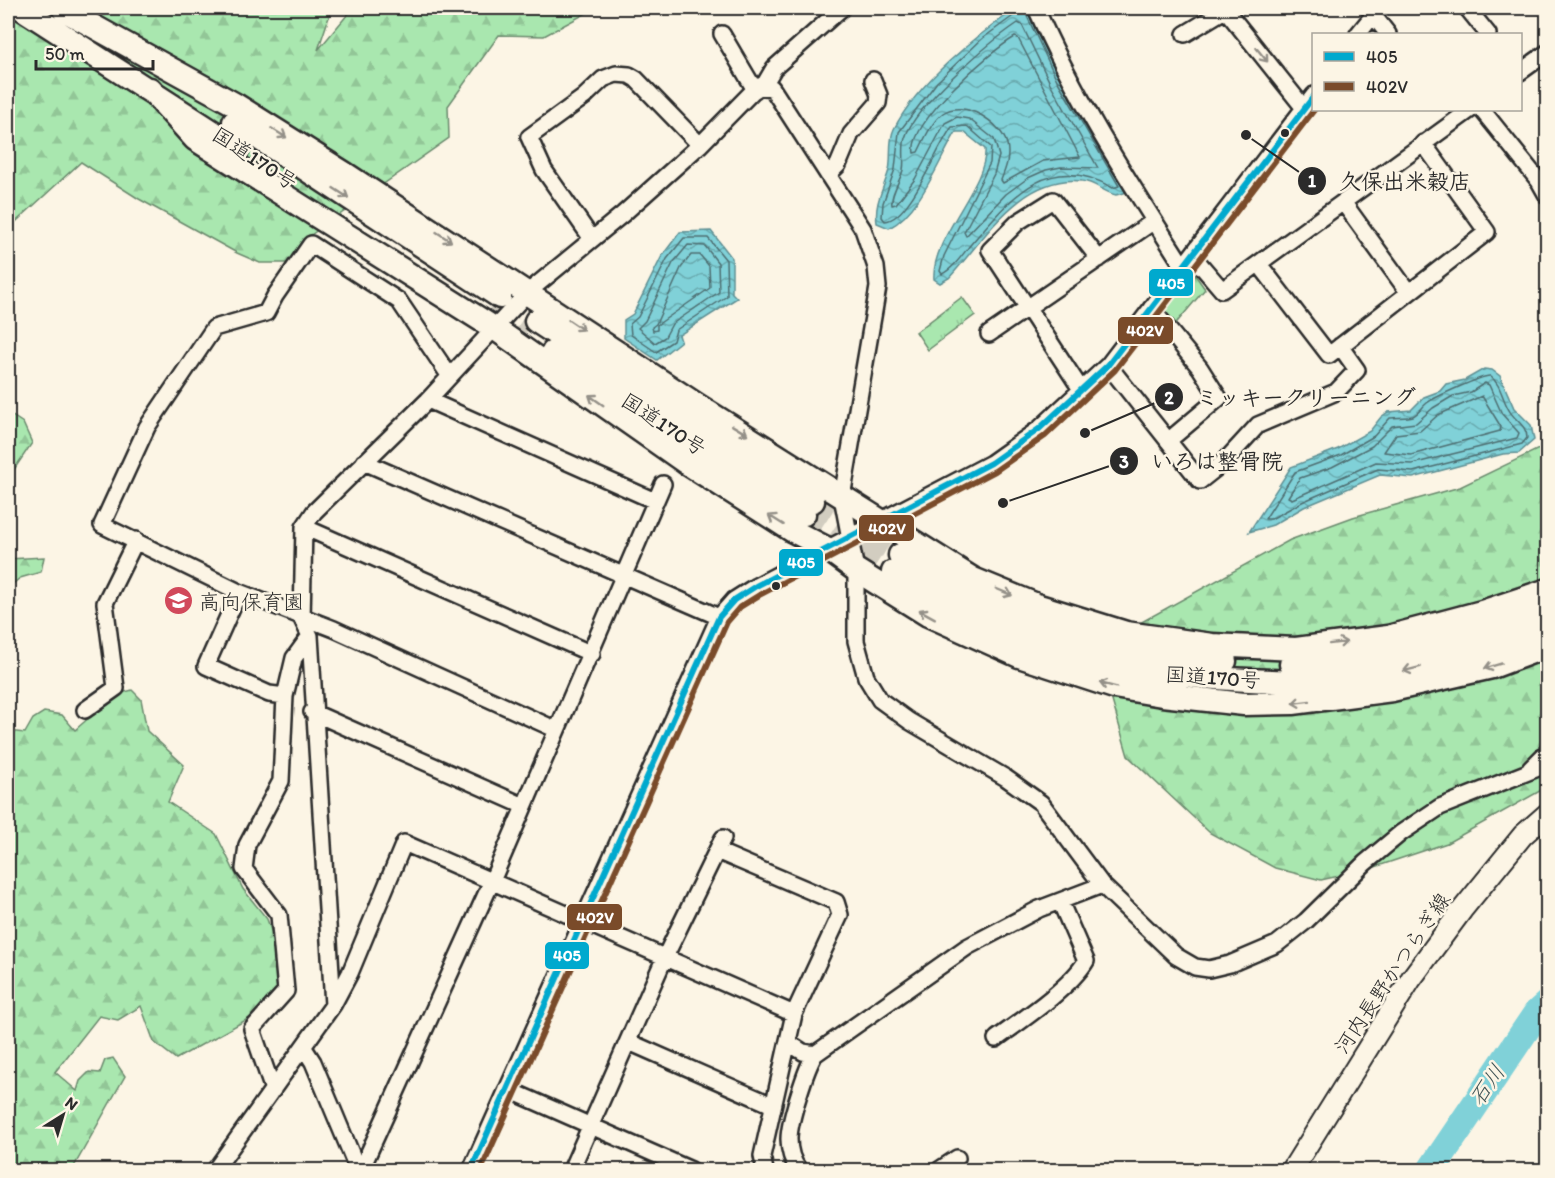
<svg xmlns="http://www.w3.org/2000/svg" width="1555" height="1178" viewBox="0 0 1555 1178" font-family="Itim,'Klee One',sans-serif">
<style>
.forest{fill:url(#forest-firs);stroke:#6a896d;stroke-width:1.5}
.park{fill:url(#park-tufts);stroke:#6a896d;stroke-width:1.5}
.water{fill:url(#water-waves);stroke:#5e8f93;stroke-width:1.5}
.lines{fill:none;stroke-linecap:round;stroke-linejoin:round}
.shore{stroke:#4d6d70;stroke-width:1.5}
.river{stroke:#80d1d8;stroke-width:28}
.highway-tunnel{stroke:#d2cdc0;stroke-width:22;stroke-dasharray:22 11;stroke-linecap:butt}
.minor-casing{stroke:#2b2b2b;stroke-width:20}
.major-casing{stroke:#2b2b2b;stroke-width:24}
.highway-casing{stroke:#2b2b2b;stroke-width:27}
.minor{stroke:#fcf5e5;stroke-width:15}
.major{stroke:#fcf5e5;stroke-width:20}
.highway{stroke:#fcf5e5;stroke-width:22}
.bus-1-casing{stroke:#fcf5e5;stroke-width:10}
.bus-2-casing{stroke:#fcf5e5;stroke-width:10}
.bus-1{stroke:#00a9ce;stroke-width:6}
.bus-2{stroke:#7a4b2a;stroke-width:6}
.oneway{stroke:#949088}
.bus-dot{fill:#2b2b2b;stroke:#fcf5e5;stroke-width:2}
.labels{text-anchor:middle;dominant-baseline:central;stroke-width:5;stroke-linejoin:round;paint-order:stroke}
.street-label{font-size:21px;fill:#2b2b2b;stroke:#fcf5e5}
.poi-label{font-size:21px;fill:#2b2b2b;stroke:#fcf5e5;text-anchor:start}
.water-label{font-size:22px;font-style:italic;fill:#405456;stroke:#fcf5e5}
.leader{fill:none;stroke:#2b2b2b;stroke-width:2}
.callout-dot{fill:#2b2b2b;stroke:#fcf5e5;stroke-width:2}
.mark-label{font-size:18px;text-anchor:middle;font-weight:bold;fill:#fff}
.callout-label{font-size:22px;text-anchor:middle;font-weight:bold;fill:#2b2b2b;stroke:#fcf5e5;stroke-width:5;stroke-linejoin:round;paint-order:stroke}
.line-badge{stroke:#fcf5e5;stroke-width:2}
.badge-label{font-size:16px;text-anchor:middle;font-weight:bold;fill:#fff}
</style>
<defs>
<pattern id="forest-firs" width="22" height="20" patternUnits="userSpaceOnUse" patternTransform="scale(1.5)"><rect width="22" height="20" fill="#a9e7af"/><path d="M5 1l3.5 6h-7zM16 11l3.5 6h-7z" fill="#92c697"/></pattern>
<pattern id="park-tufts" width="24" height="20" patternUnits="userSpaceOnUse" patternTransform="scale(1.5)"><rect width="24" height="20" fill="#a9e7af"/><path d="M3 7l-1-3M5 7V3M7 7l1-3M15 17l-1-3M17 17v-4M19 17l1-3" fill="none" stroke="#92c697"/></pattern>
<pattern id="water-waves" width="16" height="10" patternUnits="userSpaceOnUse" patternTransform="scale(1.5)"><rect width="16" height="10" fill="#80d1d8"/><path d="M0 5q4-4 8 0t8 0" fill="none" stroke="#69aaaf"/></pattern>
</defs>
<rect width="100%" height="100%" fill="#fcf5e5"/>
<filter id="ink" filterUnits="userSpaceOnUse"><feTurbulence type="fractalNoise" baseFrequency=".0167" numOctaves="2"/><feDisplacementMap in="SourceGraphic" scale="12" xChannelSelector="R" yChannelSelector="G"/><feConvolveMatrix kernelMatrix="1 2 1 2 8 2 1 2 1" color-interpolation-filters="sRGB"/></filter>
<g filter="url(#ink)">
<path class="forest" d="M8 8H332L318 50 353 8H610L592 10 544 36 499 35 448 106 449 138 308 237 287 263H260L237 253 139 199 81 162 8 229Z
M8 413 23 423 32 443 13 471 8 465Z
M1547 445V787L1447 843 1366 870 1321 880 1275 868 1210 833 1128 756 1104 673 1109 640 1290 540 1353 517 1460 487Z
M44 557 41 572 20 578 8 588V559Z
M132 690 141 699 147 731 184 765 168 802 216 834 243 889 267 919 277 948 280 987 255 1015 176 1059 154 1042 141 1006 118 1020 99 1016 55 1072 77 1091 80 1081 89 1072 100 1073 105 1060 113 1058 125 1076 72 1170H8V731L25 733 33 719 44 712 62 715 75 730 115 695Z"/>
<path class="park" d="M1193 272 1205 289 1172 328 1159 314Z
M962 297 975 315 928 350 916 332Z"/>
<path class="water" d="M1017 8H1029L1128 187 1124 193 1116 195C1103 192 1095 182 1082 181 1021 174 985 239 949 278L940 283 934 279C931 238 988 184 985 149L964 132H956C939 160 920 213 889 228L877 223C874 203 884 188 889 170 892 157 888 141 894 129 917 83 976 36 1017 8Z
M711 231 732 258V293L737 298 679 335 681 341 657 360 624 338V320L633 314 662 256 680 232Z
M1484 369 1492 370 1500 376 1514 408 1531 425 1534 440 1519 453 1503 454 1413 478 1380 475 1304 507 1273 525 1249 532 1291 467 1338 449 1370 431 1381 417 1388 412 1411 410 1424 397 1440 391 1446 384 1465 380Z"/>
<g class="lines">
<path class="shore" d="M1020 11 1025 12 1057 80 1119 186 1113 188C1048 150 1011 198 971 244 963 254 953 269 942 274L940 271 944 256 990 163 991 147 967 126 952 127C937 146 910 220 885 221L882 217 883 203 895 169 899 132 937 82 983 38Z
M1018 23 1022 25 1050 83 1098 168 1061 167 1046 170 1028 178 1006 194 966 236 964 232 994 174 999 156 994 139 969 119 957 117 945 123 915 179 896 204 892 205C890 195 900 181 903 170 905 160 902 148 905 138 915 105 990 42 1018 23Z
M1015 37 1018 38 1080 157 1043 161 1003 183 1001 180C1006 168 1010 157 1007 144 1001 122 964 99 943 113 932 121 924 140 918 152L914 153C908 123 990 51 1015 37Z
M684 238H708L726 260 727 296 676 330 673 341 656 352 631 335 630 324 638 317 667 259Z
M688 245 705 246 718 263 719 292 672 324 665 337 655 343 638 328 645 321 673 263Z
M691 255H700L709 266 710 288 657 325V330L653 331 652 327 656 324 681 268Z
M1490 376C1501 384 1502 399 1509 410 1515 421 1527 425 1527 438L1522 444 1413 472 1378 469 1302 502 1271 519H1265L1295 472 1341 455 1374 436 1390 418C1397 417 1407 418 1413 416 1419 413 1422 407 1427 403 1433 398 1483 375 1490 376Z
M1485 383 1489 385 1502 414 1519 433 1517 438 1412 464 1376 462 1292 499 1288 497 1300 478 1332 467 1372 446 1392 426 1416 423 1433 408 1453 396 1471 392Z
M1482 396 1501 427 1500 431 1411 455 1384 452 1396 434 1420 431 1438 415Z"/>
<path class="river" d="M1431 1170 1537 1013 1548 1003"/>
<path class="highway-tunnel" d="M489 310 525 334
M813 501 900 555
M804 514 893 572"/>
<defs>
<path id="minor" d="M1036 8C1075 98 1130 183 1183 266
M1467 8 1488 34
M1225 9 1304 108
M1373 15 1388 34
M722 34 755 90
M1185 34 1228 8
M1358 34 1379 8
M1520 72 1548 52
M764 85 774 68 842 8
M1482 110 1539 181 1548 197
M828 175 838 165 851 134 878 103 879 95 873 80
M1343 202 1409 293
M592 239 544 170 529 137 584 97 603 79 616 74 629 75 636 79 700 145
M1192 255 1222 290 1470 110
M1259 264 1329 355 1487 232 1423 143
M1151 308 1200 368 1219 398 1168 441
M989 334 1154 221
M1108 365 1200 481 1224 462 1258 425 1336 392 1357 370 1340 346
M449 375 399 301 311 244 275 296 266 313 214 328 147 427 102 525 239 592 334 629 557 730
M1082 391 990 250 1018 222 1053 200 1099 259
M428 400 655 501
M364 462 719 617
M304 527 592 654
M239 592 206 666 269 694 285 696 294 658 310 636
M85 710 116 688 105 603 136 540
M312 712 524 806
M1530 769 1548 751
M717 851 836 902 840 915 794 1014 762 1156 765 1170
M333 1005 350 973 404 843 794 1014
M996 1039C1022 1020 1070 988 1086 961L1060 901
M629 1042 772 1105
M789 1043 803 1052 815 1054 967 947 1039 909 1102 885
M304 1048 313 1062 358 1170
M507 1089 691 1170
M273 1090 252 1029 286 991 279 915 244 869 247 845 281 781 285 696
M215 1170 333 1005 310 636 302 619 304 527 314 512 428 400 528 292 623 214 700 145 758 86 772 88 863 229 876 267 878 287 874 311 842 497 856 570V641L866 677 880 700 909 721 1006 778 1041 803 1102 885 1176 956 1195 967 1209 969 1230 964 1277 944 1306 921 1365 863 1401 833 1440 807 1548 764
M361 1170 492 881 663 484
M471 1170 719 617 734 600 756 586 991 463 1039 429 1108 365 1314 95
M571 1170 664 959 723 838
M799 1170C792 1161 789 1151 789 1139 789 1122 806 1068 815 1054
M939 1170 957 1158"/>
<path id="major" d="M1292 1170 1411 979 1462 910 1523 835 1548 813"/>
<path id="highway" d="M21 8 238 148
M64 10 236 105 344 173 697 405 973 579 1039 606 1126 633 1212 645 1296 649 1388 637 1482 612 1548 590
M150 89 195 139 494 328 685 462 793 531 826 548 856 570 928 615 1019 656 1114 687 1162 695 1244 704 1293 703 1392 690 1492 667 1548 646
M234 122 500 297
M536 321 813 501
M553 352 804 514
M900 555C921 567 941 582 962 593 1042 636 1135 657 1225 661
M893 572C963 613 1040 654 1121 669 1144 674 1169 674 1193 676 1259 682 1326 685 1392 674 1445 665 1497 647 1548 626
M1291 664 1388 654 1481 634 1548 608"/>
</defs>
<use href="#minor" class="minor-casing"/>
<use href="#major" class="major-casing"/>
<use href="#highway" class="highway-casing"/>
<use href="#minor" class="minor"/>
<use href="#major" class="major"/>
<use href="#highway" class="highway"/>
<defs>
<path id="bus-1" d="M471 1170 719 617 734 600 756 586 991 463 1039 429 1108 365 1314 96"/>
<path id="bus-2" d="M481 1170 727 622 740 607 761 594 995 471 1045 436 1115 370 1314 110"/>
</defs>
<use href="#bus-1" class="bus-1-casing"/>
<use href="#bus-2" class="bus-2-casing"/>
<use href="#bus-1" class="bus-1"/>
<use href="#bus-2" class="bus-2"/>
</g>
<defs><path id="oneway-shaft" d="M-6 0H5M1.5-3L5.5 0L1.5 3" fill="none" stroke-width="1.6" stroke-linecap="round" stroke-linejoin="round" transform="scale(1.5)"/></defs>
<g class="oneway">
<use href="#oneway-shaft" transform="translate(1262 55) rotate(51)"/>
<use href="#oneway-shaft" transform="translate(279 133) rotate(32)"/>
<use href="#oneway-shaft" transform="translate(341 193) rotate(33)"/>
<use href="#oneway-shaft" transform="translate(444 237) rotate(33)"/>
<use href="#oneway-shaft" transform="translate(576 325) rotate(34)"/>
<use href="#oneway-shaft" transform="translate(596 400) rotate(-145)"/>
<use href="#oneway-shaft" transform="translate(740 430) rotate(31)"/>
<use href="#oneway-shaft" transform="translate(776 520) rotate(-148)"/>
<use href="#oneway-shaft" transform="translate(1004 592) rotate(23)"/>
<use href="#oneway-shaft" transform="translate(927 614) rotate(-151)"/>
<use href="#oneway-shaft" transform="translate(1338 643) rotate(-7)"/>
<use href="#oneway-shaft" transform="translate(1493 666) rotate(163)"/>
<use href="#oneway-shaft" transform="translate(1412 669) rotate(166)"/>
<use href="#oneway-shaft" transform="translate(1108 685) rotate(-165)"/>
<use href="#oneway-shaft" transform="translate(1301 702) rotate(173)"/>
</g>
</g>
<defs>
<symbol id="school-disc" viewBox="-11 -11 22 22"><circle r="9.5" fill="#d1495b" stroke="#fcf5e5"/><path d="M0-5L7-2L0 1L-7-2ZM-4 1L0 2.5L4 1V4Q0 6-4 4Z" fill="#fff"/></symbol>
</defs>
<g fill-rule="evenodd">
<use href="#school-disc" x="162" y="584" width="33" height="33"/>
</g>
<g class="bus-dot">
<circle cx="1285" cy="133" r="5"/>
<circle cx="776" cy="586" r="5"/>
</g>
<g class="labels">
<g class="street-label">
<text transform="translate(255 158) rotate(33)">国道170号</text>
<text transform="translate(664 424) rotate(33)">国道170号</text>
<text transform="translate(1213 677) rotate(4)">国道170号</text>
<text transform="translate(1392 973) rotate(-56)">河内長野かつらぎ線</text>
</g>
<g class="poi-label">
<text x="199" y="601">高向保育園</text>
</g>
<g class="water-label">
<text transform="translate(1487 1085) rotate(-55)">石川</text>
</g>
</g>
<path class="leader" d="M1246 135L1312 181M1085 433L1169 397M1003 503L1124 461"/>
<g class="callout-dot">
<circle cx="1246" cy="135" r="6"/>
<circle cx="1085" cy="433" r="6"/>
<circle cx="1003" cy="503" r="6"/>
<circle cx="1312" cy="181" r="15"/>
<circle cx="1169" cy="397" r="15"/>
<circle cx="1124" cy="461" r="15"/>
</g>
<g class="mark-label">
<text x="1312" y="187">1</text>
<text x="1169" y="404">2</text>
<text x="1124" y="468">3</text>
</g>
<g class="callout-label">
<text x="1405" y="189">久保出米穀店</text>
<text x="1306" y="405">ミッキークリーニング</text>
<text x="1217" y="469">いろは整骨院</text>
</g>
<g class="line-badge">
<rect x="1148" y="268" width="46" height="29" rx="6" fill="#00a9ce"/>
<rect x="1117" y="316" width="57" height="29" rx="6" fill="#7a4b2a"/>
<rect x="858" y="514" width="57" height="28" rx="6" fill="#7a4b2a"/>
<rect x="778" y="548" width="46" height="29" rx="6" fill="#00a9ce"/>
<rect x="566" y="903" width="57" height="28" rx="6" fill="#7a4b2a"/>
<rect x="544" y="941" width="46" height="29" rx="6" fill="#00a9ce"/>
</g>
<g class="badge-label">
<text x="1171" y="289">405</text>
<text x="1145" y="336">402V</text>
<text x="887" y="534">402V</text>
<text x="801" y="568">405</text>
<text x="595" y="923">402V</text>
<text x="567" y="961">405</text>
</g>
<rect width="1555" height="1178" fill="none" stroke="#fcf5e5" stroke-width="30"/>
<rect x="15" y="15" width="1525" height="1148" fill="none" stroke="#2b2b2b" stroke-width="2" filter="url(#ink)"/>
<rect x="1312" y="33" width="210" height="78" fill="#fcf5e5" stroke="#a8a49b" stroke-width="1.5"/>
<rect x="1324" y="52" width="30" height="9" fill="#00a9ce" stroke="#a8a49b" stroke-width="1.5"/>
<text x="1366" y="63" font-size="18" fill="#2b2b2b">405</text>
<rect x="1324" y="82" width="30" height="9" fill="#7a4b2a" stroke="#a8a49b" stroke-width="1.5"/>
<text x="1366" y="93" font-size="18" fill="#2b2b2b">402V</text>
<g transform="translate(63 1115) rotate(37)" stroke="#fcf5e5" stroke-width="4.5" paint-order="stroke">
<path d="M0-4.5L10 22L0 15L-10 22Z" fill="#2b2b2b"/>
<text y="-9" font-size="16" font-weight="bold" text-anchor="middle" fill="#2b2b2b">N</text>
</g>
<path d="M36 60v9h117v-9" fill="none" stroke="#2b2b2b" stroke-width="3"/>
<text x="45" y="60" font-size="18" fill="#2b2b2b" stroke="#fcf5e5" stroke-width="4.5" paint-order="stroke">50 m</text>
</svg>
